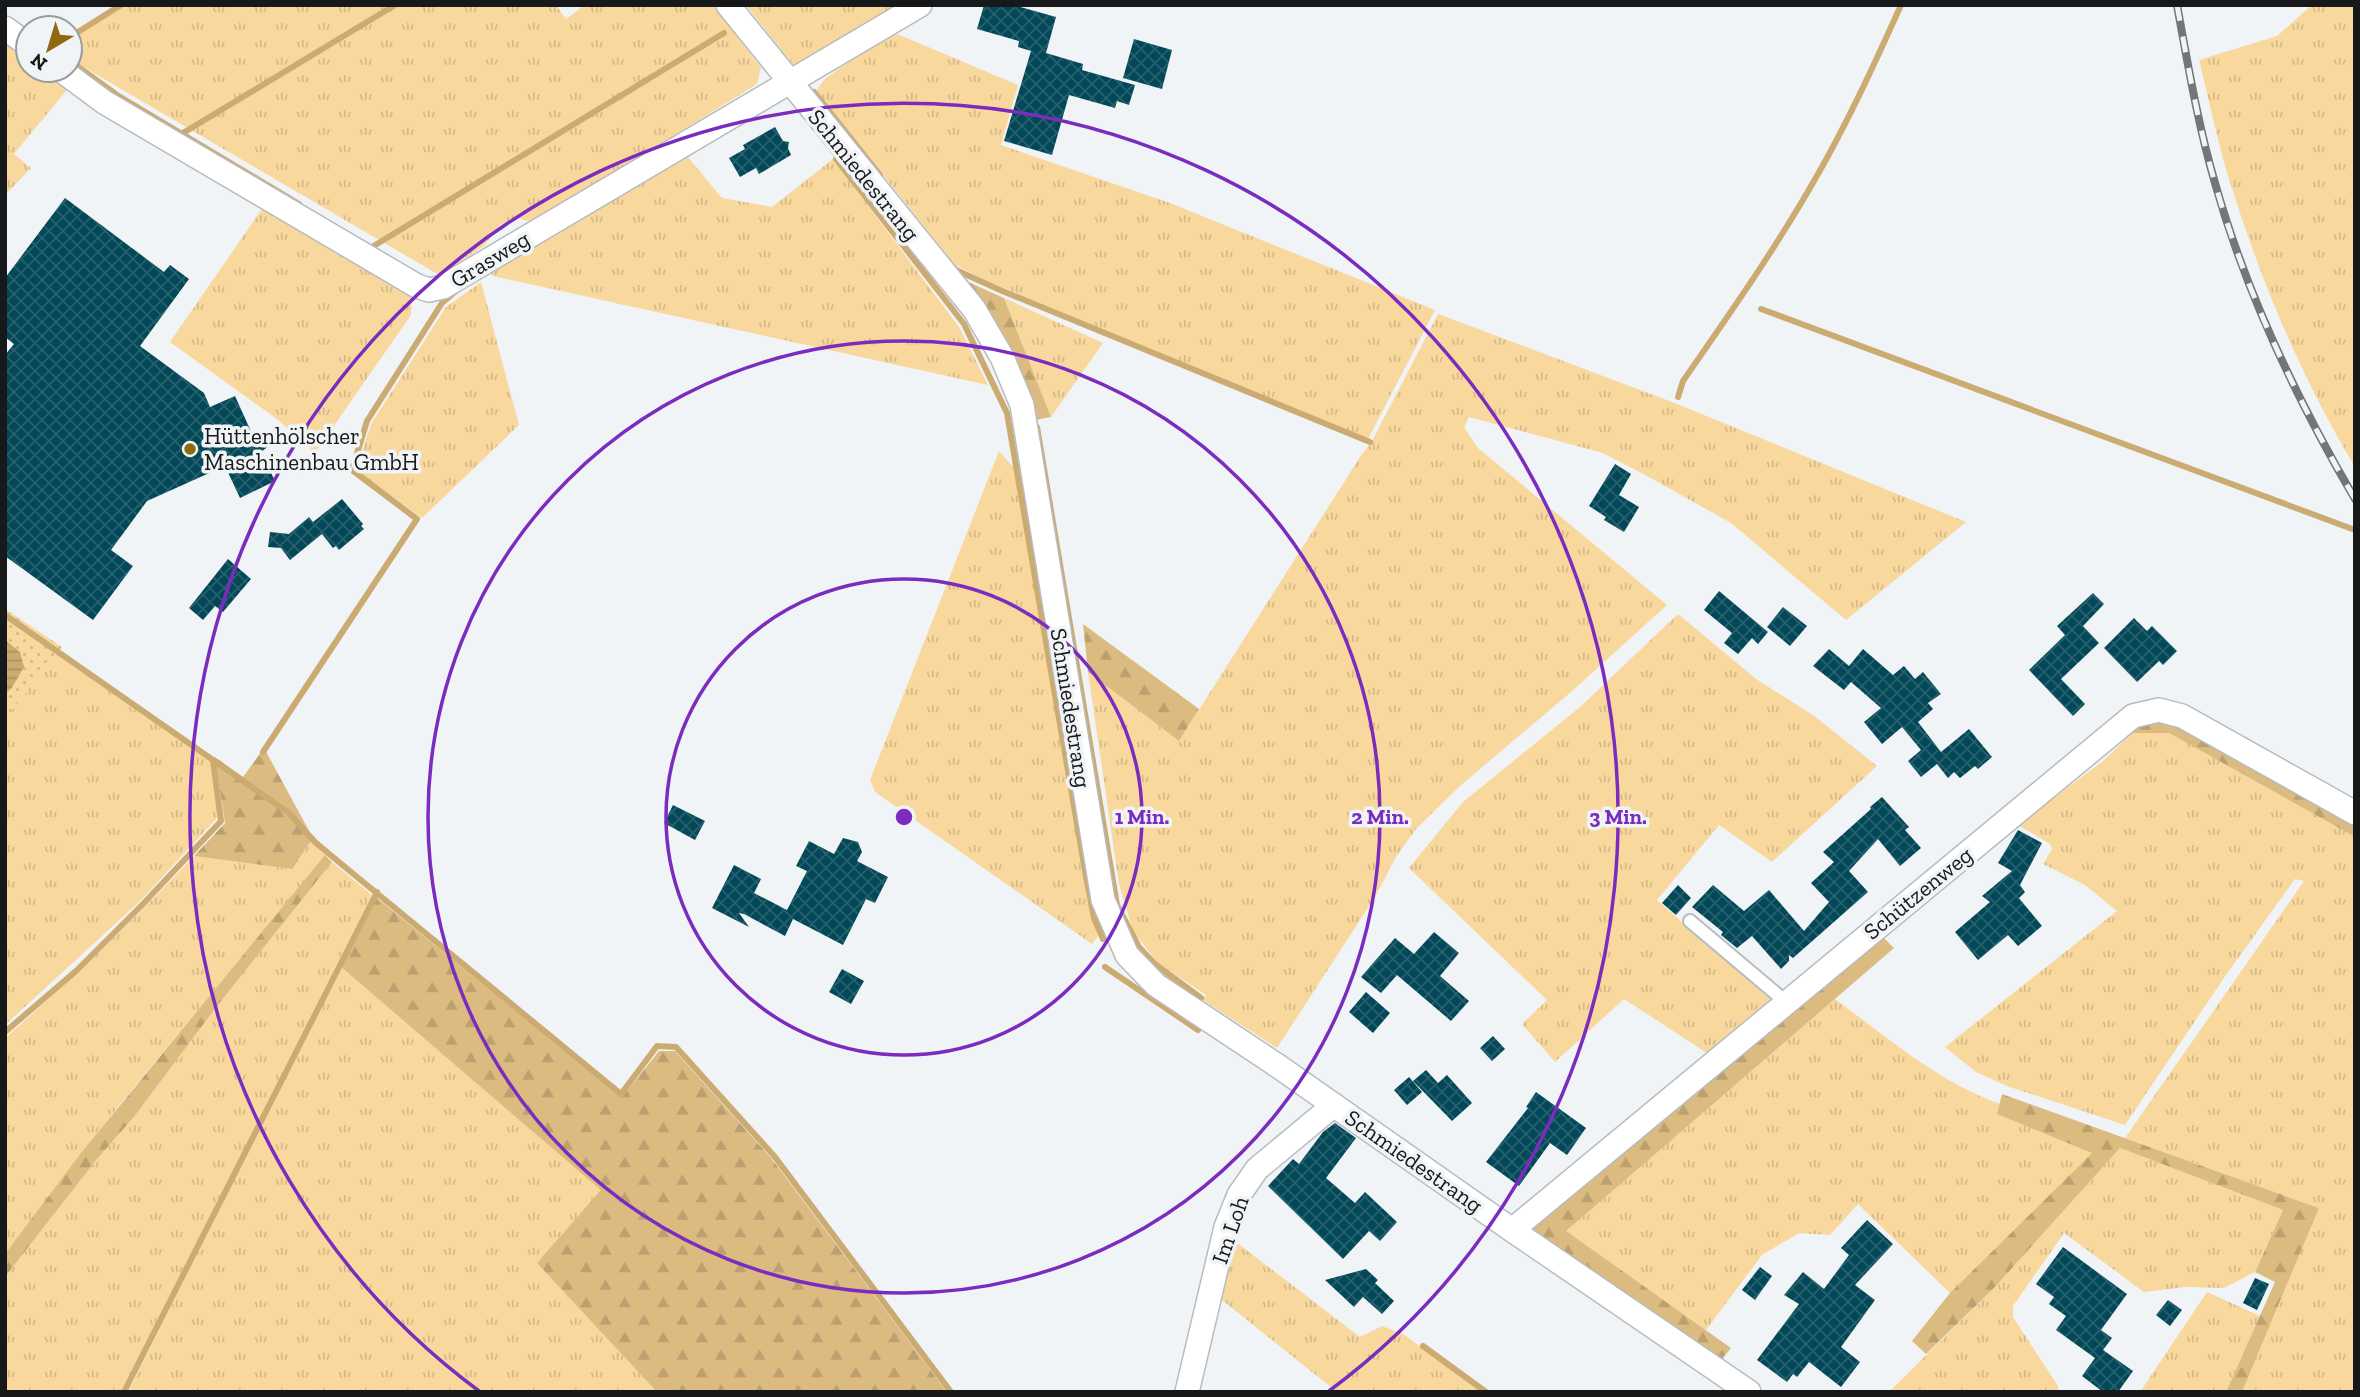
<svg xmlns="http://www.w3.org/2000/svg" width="2360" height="1397" viewBox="0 0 2360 1397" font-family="'Zilla Slab',serif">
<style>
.grass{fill:url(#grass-tufts)}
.forest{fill:url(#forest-firs)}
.park{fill:url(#park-dots)}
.water{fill:url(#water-rules)}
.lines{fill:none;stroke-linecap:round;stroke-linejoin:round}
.stream{stroke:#ccab72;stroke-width:6}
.building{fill:url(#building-cross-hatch)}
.service-casing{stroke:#b8bcbe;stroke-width:16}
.minor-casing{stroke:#b8bcbe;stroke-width:26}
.service{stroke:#fff;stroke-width:12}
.minor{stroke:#fff;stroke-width:23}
.rail-casing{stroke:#737576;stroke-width:8}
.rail{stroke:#f0f4f6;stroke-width:5;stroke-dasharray:16;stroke-linecap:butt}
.ring{fill:none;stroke:#7b2cbf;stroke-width:3.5}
.poi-dot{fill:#90690f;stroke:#f0f4f6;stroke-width:2.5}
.labels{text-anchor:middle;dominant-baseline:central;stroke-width:7;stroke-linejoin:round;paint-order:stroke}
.street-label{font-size:23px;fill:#171819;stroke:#f0f4f6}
.poi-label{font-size:23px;fill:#171819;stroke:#f0f4f6;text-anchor:start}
.centre{fill:#7b2cbf;stroke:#f0f4f6;stroke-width:3.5}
.ring-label{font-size:21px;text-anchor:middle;font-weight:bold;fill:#7b2cbf;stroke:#f0f4f6;stroke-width:7;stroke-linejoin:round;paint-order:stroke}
</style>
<defs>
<pattern id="grass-tufts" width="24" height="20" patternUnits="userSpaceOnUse" patternTransform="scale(1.75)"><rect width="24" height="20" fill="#f9d89e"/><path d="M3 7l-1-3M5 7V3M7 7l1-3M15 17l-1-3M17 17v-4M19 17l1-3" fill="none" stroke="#d5b988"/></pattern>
<pattern id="forest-firs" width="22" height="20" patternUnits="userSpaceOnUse" patternTransform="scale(1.75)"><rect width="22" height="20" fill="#dcbb81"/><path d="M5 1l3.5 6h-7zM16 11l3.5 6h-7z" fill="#bca06f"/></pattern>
<pattern id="park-dots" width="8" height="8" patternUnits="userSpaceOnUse" patternTransform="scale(1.75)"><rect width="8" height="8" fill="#f9d89e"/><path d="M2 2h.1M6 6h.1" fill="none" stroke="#d5b988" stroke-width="1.8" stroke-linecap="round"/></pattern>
<pattern id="water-rules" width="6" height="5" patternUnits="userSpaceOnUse" patternTransform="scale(1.75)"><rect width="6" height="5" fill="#ccab72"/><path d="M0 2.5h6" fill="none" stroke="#ae9262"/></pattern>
<pattern id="building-cross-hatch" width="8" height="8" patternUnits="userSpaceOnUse" patternTransform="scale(1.75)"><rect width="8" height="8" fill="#024859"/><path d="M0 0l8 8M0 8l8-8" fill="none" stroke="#275f6c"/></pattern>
</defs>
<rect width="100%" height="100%" fill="#f0f4f6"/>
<path class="grass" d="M119 5H556L566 19 585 5H713L761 68 757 84 533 223 516 217 500 225 484 246 439 275 70 59V34Z
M746 5H900L795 67Z
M2312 5H2355V467C2301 377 2260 279 2229 179 2217 140 2209 99 2199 60L2277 36Z
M890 31 1018 85 1001 145 1170 203 1435 310 1368 439 992 283 955 265 816 91 825 79Z
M5 36 28 53V70H51L71 85 14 154 31 168 5 195Z
M688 157 722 198 772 207 833 159 959 327 988 385 493 276 490 271Z
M264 206 412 292 411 315 315 453 277 419 170 342Z
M481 282 519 425 422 518 356 470 371 424 446 307Z
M1004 298 1103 343 1051 417Z
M1438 314 1672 402 1966 522 1846 620 1731 523 1647 476 1603 453 1469 417 1464 427 1478 448 1667 605 1571 692 1460 786 1416 829 1396 857 1375 897 1277 1048 1203 1000 1206 995 1157 962 1133 931 1119 884 1088 672 1179 741 1362 454 1371 443Z
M999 451 1015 469 1082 871 1092 918 1098 936 1092 944 875 792 870 780Z
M1678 614 1756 679 1813 715 1877 766 1772 862 1719 825 1657 900 1773 1002 1707 1053 1624 999 1555 1062 1522 1024 1547 1000 1409 868 1463 802 1580 707Z
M56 654 211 762 218 817 139 902 5 1025V719Z
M2132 733H2169L2355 837V1392H2242L2319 1208 2125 1138 2304 881 2295 879 2226 975 2125 1125 2007 1086 1976 1072 1945 1047 2117 911 2085 885 2043 864 2052 849 2050 844 2018 825 2103 761Z
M313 838 330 851 120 1104 5 1254V1038C71 980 134 920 194 856L292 869Z
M332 862 372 895 121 1392H5V1277L97 1159 134 1117 214 1010Z
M341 967 602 1190 538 1263 657 1392H128Z
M1835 999C1887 1037 1938 1082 2000 1104L1998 1114 2093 1152 1950 1293 1858 1204 1830 1235 1799 1233 1762 1255 1706 1330 1565 1231Z
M2120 1148 2283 1210 2255 1272 2224 1288 2186 1287 2144 1292 2064 1233 2013 1306V1317L2058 1386 2059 1392H1889L1995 1287Z
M1232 1239 1360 1337 1382 1326 1403 1334 1482 1392H1337L1217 1296Z
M2207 1292 2260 1316 2226 1392H2140Z"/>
<path class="forest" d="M955 276 1004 298 1051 417 1035 420Z
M1083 624 1199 709 1179 741 1088 672Z
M2157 719 2180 723 2355 822V837L2169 733H2132L2142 722Z
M264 748 313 838 292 869 194 856 225 823 215 757 243 777Z
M325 855 332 862 214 1010 134 1117 97 1159 5 1277V1254L81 1153Z
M377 898 622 1097 659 1051H675L772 1159 947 1392H657L537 1263 601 1190 341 967Z
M1881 935 1894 948 1566 1231 1731 1348 1718 1364 1524 1229Z
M2002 1094 2319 1208 2242 1392H2226L2275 1282 2255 1272 2283 1210 2120 1148 1995 1287 1926 1354 1912 1341 1950 1293 2092 1153 1997 1114Z"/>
<path class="park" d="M5 609 62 647 5 719Z"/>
<path class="water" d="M5 640 20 652 24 667 11 689 5 693Z"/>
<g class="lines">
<path class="stream" d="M70 37 121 5
M70 61 117 95 299 204
M814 92 880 175
M183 133 395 5
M836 159 964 324 1007 413 1085 871 1094 918 1103 939
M372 247 724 33
M952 266 956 270 1000 290 1370 442
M1761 309 2355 530
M1678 397 1683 381C1728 316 1774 251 1814 181 1847 124 1874 65 1901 5
M1037 427 1117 905 1139 947 1155 964 1201 998
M5 615 213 760 221 821 142 905 76 971 5 1032
M263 752 417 519 352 470 367 421 442 303 456 291
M213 760 289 813 315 842 334 858 621 1094 657 1046 676 1047 775 1157 951 1392
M1105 967 1198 1030
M1423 1346 1486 1392
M124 1392 377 892"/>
</g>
<path class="building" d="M984 5H1013L1056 17 1046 53 1083 64 1082 70 1135 85 1129 105 1117 101 1115 108 1069 95 1052 155 1004 141 1031 51 1018 47 1019 41 977 29Z
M1134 39 1172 50 1162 89 1123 78Z
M775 127 783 141 789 142 788 148 791 155 759 174 756 168 740 177 729 158 745 149 743 145Z
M65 198 164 272 170 265 189 279 140 346 204 393 210 407 235 396 254 438 263 434 269 446 261 452 275 481 240 498 225 466 147 501 111 550 133 566 93 620 5 556V355L14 344 5 337V278Z
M1615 464 1631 474 1619 495 1639 507 1624 532 1604 520 1606 517 1589 506Z
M342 499 363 524 361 526 364 529 339 550 336 546 333 548 322 534 290 560 281 548 268 547 270 532 289 534 309 517 313 522Z
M228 559 251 579 223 612 215 606 203 620 189 608Z
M1719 591 1768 632 1758 644 1752 638 1738 654 1724 643 1732 633 1704 610Z
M2093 593 2104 604 2083 626 2099 643 2061 679 2085 704 2073 716 2029 670 2065 635 2057 626Z
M1783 607 1807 626 1790 646 1767 627Z
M2134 618 2147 631 2152 626 2177 651 2163 665 2159 661 2137 682 2104 648Z
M1829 649 1849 666 1863 649 1893 675 1904 666 1915 679 1923 672 1941 694 1928 703 1933 709 1918 722 1941 752 1969 729 1992 757 1978 769 1975 766 1960 778 1954 772 1948 778 1937 764 1921 777 1908 761 1921 750 1902 727 1882 744 1864 722 1881 708 1851 682 1844 690 1813 666Z
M1882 797 1909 827 1905 830 1921 848 1900 866 1878 839 1849 871 1868 892 1793 958 1789 955V961L1781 969 1752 936 1737 948 1721 935 1723 932 1692 907 1713 885 1744 911 1769 890 1804 931 1829 902 1811 883 1834 862 1823 852 1871 809 1870 807Z
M673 805 705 821 695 840 664 823Z
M2018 830 2042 843 2020 885 2025 892 2019 898 2042 926 2018 946 2008 935 1978 960 1955 932 1990 902 1982 896 2012 871 1998 863Z
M843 838 858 842 862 852 857 861 888 877 875 903 866 899 843 945 793 919 785 936 744 914 739 913 749 927 712 908 734 865 761 879 754 893 787 910 807 871 796 866 809 841 834 854Z
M1678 885 1691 898 1676 915 1662 903Z
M1434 932 1459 953 1440 976 1469 1001 1451 1021 1397 975 1381 993 1361 977 1395 938 1414 954Z
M842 969 864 981 851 1004 829 992Z
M1366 992 1390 1013 1373 1033 1349 1012Z
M1493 1036 1505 1049 1492 1061 1480 1048Z
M1426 1070 1438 1083 1447 1075 1472 1103 1452 1121 1413 1081Z
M1409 1077 1422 1092 1407 1105 1394 1090Z
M1536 1092 1586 1128 1567 1155 1550 1143 1519 1186 1486 1162 1528 1108 1526 1107Z
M1335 1123 1356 1138 1326 1178 1355 1203 1365 1192 1397 1222 1380 1241 1369 1231 1343 1259 1268 1186 1293 1159 1299 1164 1323 1132Z
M1867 1220 1893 1244 1855 1285 1875 1300 1841 1347 1860 1362 1841 1387 1809 1362 1797 1377 1793 1374 1787 1382 1757 1360 1799 1304 1784 1295 1803 1272 1824 1289 1849 1255 1841 1248Z
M2063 1247 2127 1294 2101 1330 2112 1338 2103 1350 2133 1371 2118 1392H2103L2082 1376 2095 1358 2056 1330 2066 1316 2049 1304 2054 1297 2036 1284Z
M1760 1267 1772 1276 1755 1300 1742 1290Z
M1366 1269 1378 1280 1375 1283 1394 1301 1382 1314 1363 1297 1354 1307 1325 1280Z
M2255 1278 2269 1284 2257 1310 2243 1303Z
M2168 1300 2182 1310 2170 1326 2156 1315Z"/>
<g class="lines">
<defs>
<path id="service" d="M1690 921 1786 1002"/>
<path id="minor" d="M728 5 974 309 1002 357 1022 405 1103 900 1127 955 1156 985 1275 1064 1512 1230 1749 1392
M5 28 28 45
M61 70 104 102 417 286 429 290 443 287 920 5
M1512 1230 2133 716 2159 710 2182 716 2355 813
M1187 1392 1226 1227 1239 1195 1257 1169 1334 1105"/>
</defs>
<use href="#service" class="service-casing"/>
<use href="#minor" class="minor-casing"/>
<use href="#service" class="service"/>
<use href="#minor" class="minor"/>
<defs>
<path id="rail" d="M2177 5C2188 65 2198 125 2215 183 2246 293 2297 400 2355 499"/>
</defs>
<use href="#rail" class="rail-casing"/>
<use href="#rail" class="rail"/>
</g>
<g class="ring">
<circle cx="904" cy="817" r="238"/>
<circle cx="904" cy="817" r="476"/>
<path d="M479 1391A714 714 0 1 1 1329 1391"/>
</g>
<circle class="poi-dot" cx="190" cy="449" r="7"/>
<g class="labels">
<g class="street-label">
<text transform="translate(864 175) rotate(51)">Schmiedestrang</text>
<text transform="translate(490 259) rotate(-31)">Grasweg</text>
<text transform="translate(1071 708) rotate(81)">Schmiedestrang</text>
<text transform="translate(1918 893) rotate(-39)">Schützenweg</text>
<text transform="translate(1414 1161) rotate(35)">Schmiedestrang</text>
<text transform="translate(1230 1230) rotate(-71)">Im Loh</text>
</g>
<g class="poi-label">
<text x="204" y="436">Hüttenhölscher<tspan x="204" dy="26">Maschinenbau GmbH</tspan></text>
</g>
</g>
<circle cx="904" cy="817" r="10" class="centre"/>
<g class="ring-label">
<text x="1142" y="824">1 Min.</text>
<text x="1380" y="824">2 Min.</text>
<text x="1618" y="824">3 Min.</text>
</g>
<rect width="2360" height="1397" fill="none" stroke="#171819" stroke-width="14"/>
<g transform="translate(49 49) rotate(218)"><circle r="33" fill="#f0f4f6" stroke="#999c9e" stroke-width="2"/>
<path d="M0-5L12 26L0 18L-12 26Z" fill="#90690f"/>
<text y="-10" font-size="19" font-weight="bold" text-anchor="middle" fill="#171819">N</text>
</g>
</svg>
